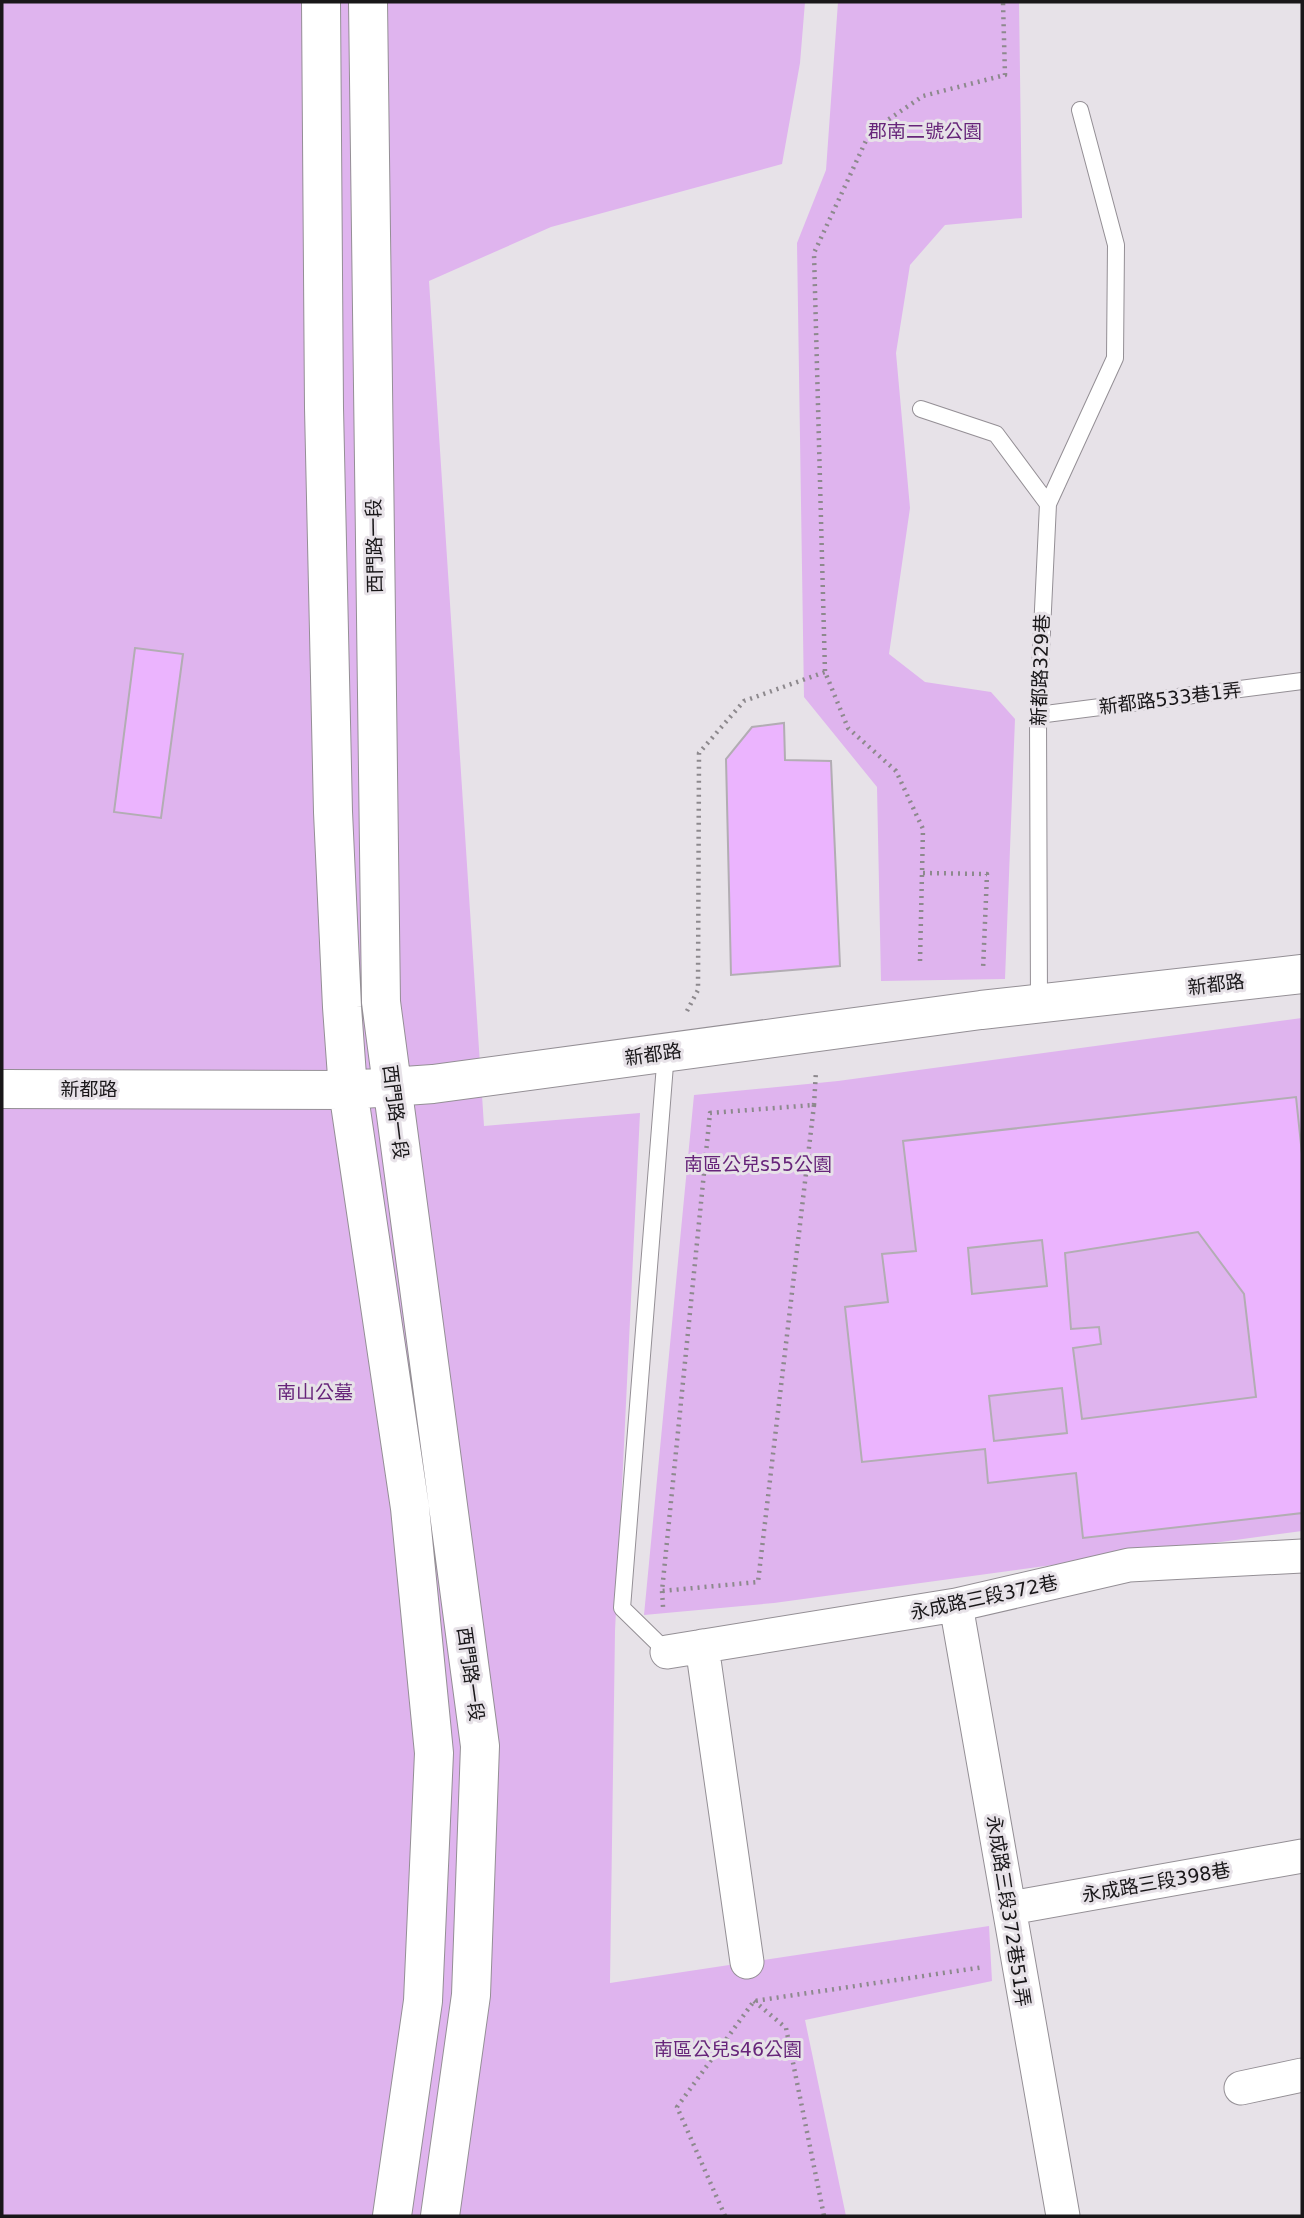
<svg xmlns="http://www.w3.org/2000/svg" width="1304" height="2218" viewBox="0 0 1304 2218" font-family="'DejaVu Sans','Noto Sans TC',sans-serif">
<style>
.green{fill:#dfb4ee}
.building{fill:#ebb4fe;stroke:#b2adb3;stroke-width:2;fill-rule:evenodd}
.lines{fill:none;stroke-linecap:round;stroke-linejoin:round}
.lane-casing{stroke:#948f95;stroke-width:18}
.street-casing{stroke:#948f95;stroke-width:35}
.secondary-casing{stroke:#948f95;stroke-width:40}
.path{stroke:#8d898d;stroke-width:4.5;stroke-dasharray:2 5;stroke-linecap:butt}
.lane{stroke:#fff;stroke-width:16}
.street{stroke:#fff;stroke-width:33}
.secondary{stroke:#fff;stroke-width:38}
.labels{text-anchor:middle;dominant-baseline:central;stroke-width:6;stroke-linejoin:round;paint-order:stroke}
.park-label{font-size:19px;fill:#67257a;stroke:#e7e2e8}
.street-label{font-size:19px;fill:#191719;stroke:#e7e2e8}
</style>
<rect width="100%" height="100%" fill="#e7e2e8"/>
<path class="green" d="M2 2H805L800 63 782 164 551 227 429 281 484 1126 640 1113 615 1631 610 1983 989 1926 992 1981 805 2020 846 2216H2Z
M838 2H1019L1022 218 945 225 910 265 896 353 910 508 889 654 925 682 991 692 1015 719 1005 979 881 981 877 787 804 697 797 243 826 170Z
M1302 1018V1531L774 1603 644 1615 694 1095 838 1081Z"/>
<path class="building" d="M135 648 183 654 161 818 114 812Z
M784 723 785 760 831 761 840 966 731 975 726 759 752 727Z
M1296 1097 1302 1154V1513L1083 1538 1076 1473 988 1483 985 1449 862 1462 845 1307 888 1302 882 1254 916 1251 903 1141ZM1198 1232 1244 1294 1256 1397 1082 1419 1073 1348 1101 1344 1099 1327 1071 1329 1065 1253ZM1042 1240 1047 1286 972 1294 968 1248ZM1062 1388 1067 1433 994 1441 989 1396Z"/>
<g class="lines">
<defs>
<path id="lane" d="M921 409 996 434 1048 504 1038 715 1039 1004
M1048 504 1115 358 1116 245 1080 110
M1038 715 1302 681
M666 1052 622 1608 667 1652"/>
<path id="street" d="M956 1605 1063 2216
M702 1646 747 1962
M667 1652 956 1605 1129 1565 1302 1556
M1010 1908 1302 1856
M1241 2088 1302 2075"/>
<path id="secondary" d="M321 2 324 408 333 812 342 1007 348 1090 410 1508 434 1753 423 2001 392 2216
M368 2 381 1002 480 1746 471 1995 440 2216
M2 1089 348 1090 433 1084 981 1010 1302 974"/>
</defs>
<use href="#lane" class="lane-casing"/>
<use href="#street" class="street-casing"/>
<use href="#secondary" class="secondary-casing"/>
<path class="path" d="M923 873 987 874 983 970
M920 961 923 829 896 771 848 728 825 672 814 253 870 132 923 96 1005 75 1003 2
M687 1011 698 990 699 753 744 701 825 672
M814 1105 758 1582 662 1591 710 1113Z
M814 1105 816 1071
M662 1591 663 1607
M754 2001 786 2028 824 2216
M725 2216 677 2107 754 2001 984 1967"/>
<use href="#lane" class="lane"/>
<use href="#street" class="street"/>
<use href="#secondary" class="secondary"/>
</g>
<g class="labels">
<g class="park-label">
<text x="925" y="131">郡南二號公園</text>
<text x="758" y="1164">南區公兒s55公園</text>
<text x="315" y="1392">南山公墓</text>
<text x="728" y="2049">南區公兒s46公園</text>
</g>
<g class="street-label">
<text transform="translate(374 546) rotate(-91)">西門路一段</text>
<text transform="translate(1040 670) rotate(-88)">新都路329巷</text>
<text transform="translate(1170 698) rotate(-7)">新都路533巷1弄</text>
<text transform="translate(1216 984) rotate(-7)">新都路</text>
<text transform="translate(653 1054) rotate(-8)">新都路</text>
<text x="89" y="1089">新都路</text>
<text transform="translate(396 1112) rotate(83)">西門路一段</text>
<text transform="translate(984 1597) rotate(-12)">永成路三段372巷</text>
<text transform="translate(471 1674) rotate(82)">西門路一段</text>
<text transform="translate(1156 1882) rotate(-10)">永成路三段398巷</text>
<text transform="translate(1009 1911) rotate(81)">永成路三段372巷51弄</text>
</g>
</g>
<rect width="1304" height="2218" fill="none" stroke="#191719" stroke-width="7"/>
</svg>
